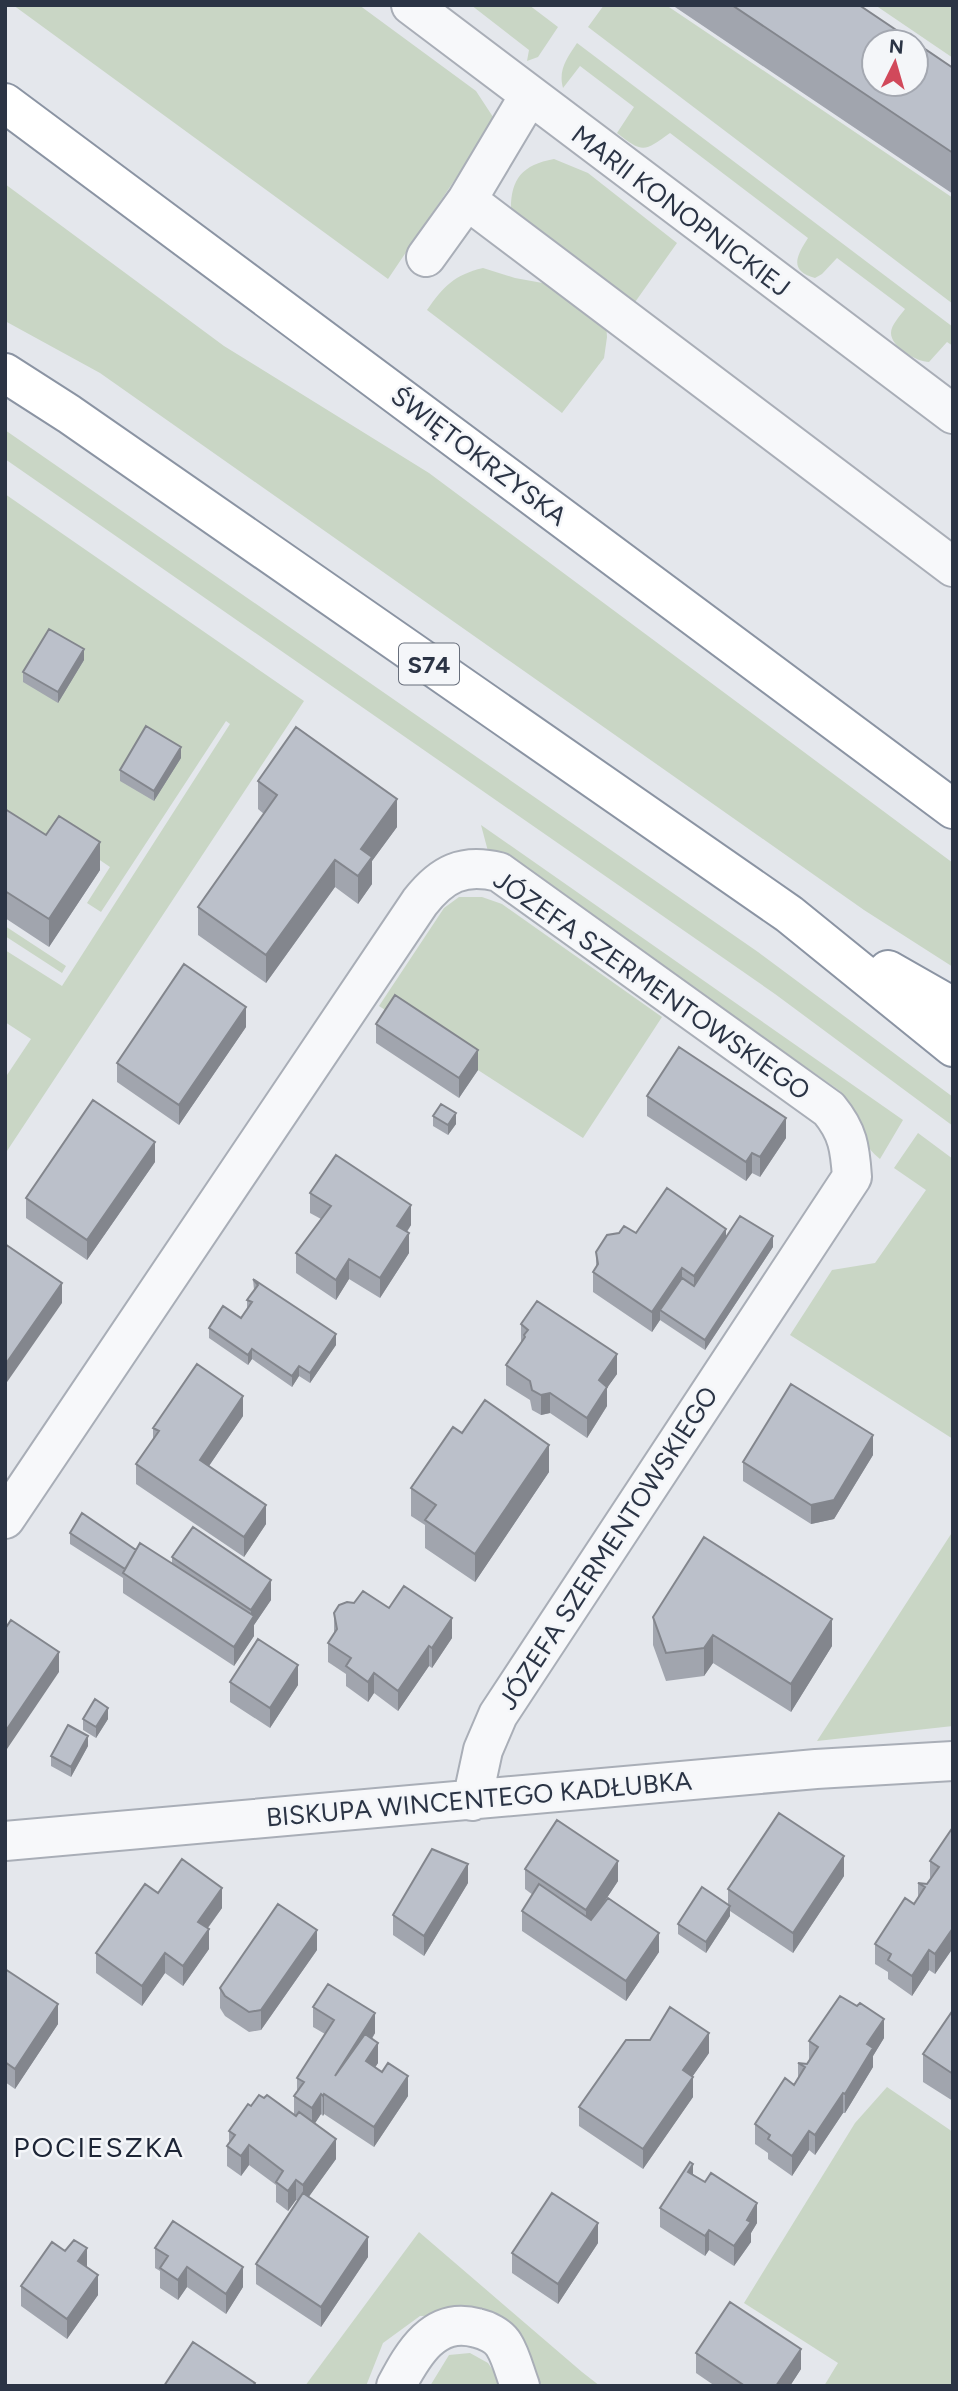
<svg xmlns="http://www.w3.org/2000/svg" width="958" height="2391" viewBox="0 0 958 2391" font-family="Figtree,sans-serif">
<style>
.green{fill:#c9d6c5}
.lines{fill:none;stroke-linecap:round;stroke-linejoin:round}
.minor-casing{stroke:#a9aeb7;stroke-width:42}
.highway-casing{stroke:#8b94a3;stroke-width:42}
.minor{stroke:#f7f8fa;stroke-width:38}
.highway{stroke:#fff;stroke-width:38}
.wall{fill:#a1a5ae}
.shaded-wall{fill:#83868d}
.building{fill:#bbc0ca;stroke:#83868d;stroke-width:2}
.labels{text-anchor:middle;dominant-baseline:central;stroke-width:5;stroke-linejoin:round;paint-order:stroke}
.shield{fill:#f4f6f9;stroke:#676e7b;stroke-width:2}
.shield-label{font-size:24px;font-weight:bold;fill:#2b3445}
.street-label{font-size:26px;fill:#2b3445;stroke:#f4f6f9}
.neighbourhood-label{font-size:28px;letter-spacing:2px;fill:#1d2536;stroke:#f4f6f9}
</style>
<rect width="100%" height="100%" fill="#e4e7ec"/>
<path class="green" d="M13 5H359L476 91 495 120 388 279Z
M471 5H529L558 27 538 57 527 61 529 50Z
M604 5H666L953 198V304L588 27Z
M875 5H953V58Z
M577 43 953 327V346L947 342 929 362C917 362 891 347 891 333 891 325 900 316 905 309L837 258 822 274 815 278C788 271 797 255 808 238L670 133C645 151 643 154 617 133L634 107 580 66 563 88C558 70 567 58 577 43Z
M554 159 588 173 677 243 628 312 511 213C510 180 521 165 554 159Z
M5 184 224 346 429 473 953 863V967L864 910 100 373 5 321Z
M483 268 515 278 548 284 606 323 607 337 604 358 562 413 427 310C444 286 454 275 483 268Z
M5 430 758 952 953 1097V1126L775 994 5 459Z
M5 494 304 701 5 1154V1078L31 1039 5 1022V950L62 986 230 724 226 721 101 912 87 903 110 867 60 833 46 854 5 827Z
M481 825 903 1120 880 1159C862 1144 870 1143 862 1125 858 1112 848 1101 840 1091L511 860 489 855Z
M459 897H482L502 904 662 1017 583 1138 379 1006 444 908Z
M5 926 66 966 62 973 5 936Z
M918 1133 953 1159V1439L790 1335 832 1270 875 1263 926 1190 894 1168Z
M953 1531V1726L817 1741Z
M887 2087 953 2132V2386H824L838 2363 744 2303 855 2123Z
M419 2232 582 2372 600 2386H523L468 2315 420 2316 383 2343 366 2386H305Z
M470 2353 488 2363 502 2384 501 2386H430L449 2355Z"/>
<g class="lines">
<defs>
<path id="minor" d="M411 5 953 414
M467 200 953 567
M426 257 467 200 529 96
M5 1519 420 902C442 874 463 863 499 872L829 1109C848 1132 850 1148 852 1177L498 1715 483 1750 472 1801
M5 1841 816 1769 953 1761
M396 2386C413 2354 434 2316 477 2328 486 2330 499 2336 504 2345 511 2356 515 2373 520 2386"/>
<path id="highway" d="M5 103 953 809
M5 373 69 414 789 914 953 1047
M888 970 953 1007"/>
</defs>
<use href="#minor" class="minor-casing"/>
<use href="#highway" class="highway-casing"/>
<use href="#minor" class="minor"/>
<use href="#highway" class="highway"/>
</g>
<path class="wall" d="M672 5H859L953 68V194Z
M84 660 58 703 23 682V672Z
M181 758 154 801 120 781V770Z
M258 781 397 827 372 861V884L358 904 335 887 266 983 198 935V907L264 814 258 809Z
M5 809 100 870 49 947 5 918Z
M376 1024 478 1070 459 1098 376 1043Z
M246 1027 179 1125 117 1082V1063Z
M647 1096 786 1138 760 1177 752 1173 746 1181 647 1116Z
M433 1116 456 1124 448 1135 433 1126Z
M155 1162 87 1260 26 1218V1198Z
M310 1193 411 1225 407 1232 409 1253 380 1298 349 1279 336 1300 296 1273V1253L321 1219 310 1213Z
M636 1233 726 1237 773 1247 705 1350 660 1320 652 1332 593 1292V1272L596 1268V1252Z
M253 1279 336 1345 310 1383 299 1376 292 1387 252 1359 248 1365 209 1338V1328L241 1318 247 1309V1300L254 1290Z
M521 1324 617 1374 607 1388V1406L587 1438 550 1413 541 1415 532 1410 530 1400 506 1385V1365L521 1343Z
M243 1416 209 1466 266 1524 244 1557 136 1484V1464L153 1439V1428Z
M462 1433 549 1472 475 1582 425 1548V1525L411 1516V1488Z
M873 1455 834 1519 811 1524 743 1481V1462Z
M70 1533 136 1550 172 1563V1557L271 1600 254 1625V1636L234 1666 123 1593V1578L70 1544Z
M389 1608 452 1638 432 1668 429 1666 398 1711 374 1693 368 1702 346 1686V1674L328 1662V1643L334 1634V1613Z
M653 1617 832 1646 791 1712 713 1663 704 1676 666 1681 653 1645Z
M230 1682 298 1685 270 1728 230 1702Z
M83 1719H108L96 1738 83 1730Z
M88 1746 71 1777 51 1766V1756Z
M953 1827V1948L935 1974 929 1970 912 1996 888 1979V1972L875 1964V1944L914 1904 918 1898V1883L927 1884 930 1880V1861Z
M525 1869 618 1881 598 1911 659 1952 626 2001 522 1931V1911L533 1895 525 1889Z
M844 1876 793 1953 730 1911V1916L706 1953 678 1934V1924L728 1904V1889Z
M468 1883 424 1956 393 1935V1915Z
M158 1893 222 1908 208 1928 209 1949 183 1986 165 1973 142 2006 96 1973V1953Z
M317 1950 261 2030 249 2032 225 2016 220 2008V1988Z
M5 1969 58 2024 15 2089 5 2082Z
M313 2007 375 2033 372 2039 378 2063 375 2067 408 2096 374 2147 324 2114 323 2116 321 2114 314 2124 336 2159 308 2197 368 2257 321 2327 256 2284V2264L298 2201 296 2200 288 2211 276 2202V2185L249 2165 241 2176 227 2166V2146L229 2143V2131L251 2106 294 2114V2096L297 2093V2078L325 2034 313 2027Z
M953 2010V2101L923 2082V2054Z
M884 2038 873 2056V2067L845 2113H843L815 2155 809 2150 792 2176 768 2159V2153L755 2144V2124L794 2085 798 2078V2063L807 2064 809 2061V2041Z
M709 2053 692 2077 693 2097 643 2169 579 2126V2107Z
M693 2174 757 2223 751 2233V2242L734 2266 709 2250 705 2256 660 2227V2208Z
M598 2243 558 2304 512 2273V2253Z
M155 2248 243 2287 226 2314 187 2287 178 2300 160 2288V2271L155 2268Z
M87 2267 98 2295 67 2339 21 2306V2286Z
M696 2353 801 2369 790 2386H715L696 2373Z"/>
<path class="shaded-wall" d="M84 649V660L58 703V692Z
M181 747V758L154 801V791Z
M397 799V827L372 861V884L358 904V876L361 849Z
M100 842V870L49 947V919Z
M335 860V887L266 983V955Z
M246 1007V1027L179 1125V1105Z
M478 1050V1070L459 1098V1078Z
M456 1113V1124L448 1135V1125Z
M786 1118V1138L760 1177V1157Z
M155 1142V1162L87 1260V1240Z
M752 1153V1173L746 1181V1162Z
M411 1205V1225L397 1246V1226Z
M726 1229V1249L694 1296V1276Z
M409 1233V1253L380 1298V1278Z
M773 1236V1247L705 1350V1340Z
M349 1259V1279L336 1300V1280Z
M682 1268V1288L660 1310V1320L652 1332V1312Z
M62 1283V1303L5 1385V1365Z
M336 1334V1345L310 1383V1373Z
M252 1349V1359L248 1365V1355Z
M617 1354V1374L607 1388V1406L587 1438V1418L599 1380Z
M299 1366V1376L292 1387V1376Z
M550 1393V1413L541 1415V1395Z
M243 1396V1416L200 1479V1460Z
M873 1435V1455L834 1519 811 1524V1505Z
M549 1445V1472L475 1582V1554Z
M266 1505V1524L244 1557V1537Z
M271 1580V1600L254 1625V1636L234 1666V1647L251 1620V1610Z
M452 1618V1638L432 1668V1648Z
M832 1619V1646L791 1712V1684Z
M713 1635V1663L704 1676V1648Z
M429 1646V1666L398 1711V1691Z
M59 1652V1672L5 1752V1732Z
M298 1665V1685L270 1728V1708Z
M374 1673V1693L368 1702V1682Z
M108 1708V1719L96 1738V1727Z
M88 1736V1746L71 1777V1767Z
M844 1856V1876L793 1953V1933Z
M618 1861V1881L586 1930V1910Z
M468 1864V1883L424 1956V1936Z
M222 1888V1908L198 1941V1922Z
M730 1906V1916L706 1953V1942Z
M953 1928V1948L935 1974V1954Z
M209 1929V1949L183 1986V1966Z
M317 1930V1950L261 2030V2010Z
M659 1933V1952L626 2001V1981Z
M929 1950V1970L912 1996V1976Z
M165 1953V1973L142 2006V1986Z
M58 2004V2024L15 2089V2069Z
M375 2013V2033L335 2096V2076Z
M884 2019V2038L873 2056V2067L845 2113V2094L867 2044Z
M709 2033V2053L683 2090V2070Z
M378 2043V2063L366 2081V2061Z
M408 2076V2096L374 2147V2127Z
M693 2077V2097L643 2169V2149Z
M843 2093V2113L815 2155V2135Z
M321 2094V2114L312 2128V2108Z
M324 2094V2114L323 2116V2096Z
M809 2131V2150L792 2176V2156Z
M336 2139V2159L303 2205V2185Z
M249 2145V2165L241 2176V2156Z
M7 2156V2184L5 2187V2159Z
M693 2164V2184L688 2172Z
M296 2180V2200L288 2211V2191Z
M757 2203V2223L751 2233V2242L734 2266V2246Z
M598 2223V2243L558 2304V2284Z
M709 2230V2250L705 2256V2236Z
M368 2237V2257L321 2327V2307Z
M87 2248V2267L78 2261Z
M187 2267V2287L178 2300V2280Z
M243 2267V2287L226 2314V2294Z
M98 2275V2295L67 2339V2319Z
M801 2349V2369L790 2386H776Z"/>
<path class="building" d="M732 5H859L914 42H874V84H916V43L953 68V153Z
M49 629 84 649 58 692 23 672Z
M146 726 181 747 154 791 120 770Z
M296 727 397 799 361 849 372 857 358 876 335 860 266 955 198 907 277 795 258 781Z
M5 809 46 835 59 816 100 842 49 919 5 891Z
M184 964 246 1007 179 1105 117 1063Z
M395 995 478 1050 459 1078 376 1024Z
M679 1047 786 1118 760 1157 752 1153 746 1162 647 1096Z
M93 1100 155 1142 87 1240 26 1198Z
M441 1104 456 1113 448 1125 433 1116Z
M336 1155 411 1205 397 1226 409 1233 380 1278 349 1259 336 1280 296 1253 331 1206 310 1193Z
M667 1188 726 1229 694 1276 682 1268 652 1312 593 1272 598 1264 596 1252 607 1235 619 1233 624 1226 636 1233Z
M740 1216 773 1236 705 1340 660 1310 682 1278 694 1286Z
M5 1244 62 1283 5 1365Z
M253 1279 336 1334 310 1373 299 1366 292 1376 252 1349 248 1355 209 1328 223 1306 241 1318 252 1302 247 1300 258 1285Z
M537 1301 617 1354 599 1380 607 1387 587 1418 550 1393 541 1395 532 1390 530 1381 506 1365 525 1337 524 1335 528 1330 521 1324Z
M197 1364 243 1396 200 1460 266 1505 244 1537 136 1464 159 1431 153 1428Z
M791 1384 873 1435 834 1500 811 1505 743 1462Z
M485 1400 549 1445 475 1554 425 1520 436 1505 411 1488 453 1427 462 1433Z
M82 1513 136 1550 125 1569 70 1533Z
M193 1527 271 1580 251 1610 172 1557Z
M704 1537 832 1619 791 1684 713 1635 704 1648 666 1653 653 1617Z
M140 1543 254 1616 234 1647 123 1573Z
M404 1586 452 1618 432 1648 429 1646 398 1691 374 1673 368 1682 346 1666 351 1658 328 1643 337 1629 334 1613 339 1605 347 1602 354 1603 363 1591 389 1608Z
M11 1620 59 1652 5 1732V1629Z
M258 1639 298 1665 270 1708 230 1682Z
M95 1699 108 1708 96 1727 83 1719Z
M68 1725 88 1736 71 1767 51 1756Z
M779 1813 844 1856 793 1933 728 1889Z
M557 1820 618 1861 586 1910 525 1869Z
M953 1827V1928L935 1954 929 1950 912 1976 888 1960 891 1954 875 1944 905 1898 914 1904 925 1887 918 1883 927 1884 939 1867 930 1861Z
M432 1849 468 1864 424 1936 393 1915Z
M182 1859 222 1888 198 1922 209 1929 183 1966 165 1953 142 1986 96 1953 145 1884 158 1893Z
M539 1884 591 1920 608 1898 659 1933 626 1981 522 1911Z
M702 1887 730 1906 706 1942 678 1924Z
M278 1904 317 1930 261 2010 249 2012 225 1996 220 1988Z
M5 1969 58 2004 15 2069 5 2062Z
M328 1984 375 2013 335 2076 365 2034 378 2043 366 2061 382 2072 388 2063 408 2076 374 2127 324 2094 323 2096 321 2094 312 2108 294 2096 304 2082 297 2078 334 2020 313 2007Z
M840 1996 857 2006 860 2003 884 2019 867 2044 873 2048 845 2094 843 2093 815 2135 809 2131 792 2156 768 2139 770 2135 755 2124 785 2078 794 2085 805 2067 798 2063 807 2064 818 2047 809 2041Z
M670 2007 709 2033 683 2070 693 2077 643 2149 579 2107 626 2040H650Z
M953 2010V2074L923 2054Z
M259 2095 264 2098 267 2095 296 2116 299 2112 336 2139 303 2185 296 2180 288 2191 276 2182 283 2171 249 2145 241 2156 227 2146 235 2135 229 2131 248 2104 251 2106Z
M690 2162 693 2164 688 2172 705 2182 711 2173 757 2203 747 2220 751 2222 734 2246 709 2230 705 2236 660 2208Z
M303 2193 368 2237 321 2307 256 2264Z
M552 2193 598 2223 558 2284 512 2253Z
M173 2221 243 2267 226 2294 187 2267 178 2280 160 2268 168 2256 155 2248Z
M74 2240 87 2248 78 2261 98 2275 67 2319 21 2286 52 2242 65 2251Z
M730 2302 801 2349 776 2386H745L696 2353Z
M193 2342 255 2383 253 2386H164Z"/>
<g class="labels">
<rect class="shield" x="399" y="643.5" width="60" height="41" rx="5"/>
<g class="shield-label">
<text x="429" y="664">S74</text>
</g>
<g class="street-label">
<text transform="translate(681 211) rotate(37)">MARII KONOPNICKIEJ</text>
<text transform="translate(479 456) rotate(37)">ŚWIĘTOKRZYSKA</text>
<text transform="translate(652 985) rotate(35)">JÓZEFA SZERMENTOWSKIEGO</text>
<text transform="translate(608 1548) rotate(-57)">JÓZEFA SZERMENTOWSKIEGO</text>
<text transform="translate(479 1799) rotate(-5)">BISKUPA WINCENTEGO KADŁUBKA</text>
</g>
<g class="neighbourhood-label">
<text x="99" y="2147">POCIESZKA</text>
</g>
</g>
<rect width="958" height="2391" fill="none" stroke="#2b3445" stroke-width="14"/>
<g transform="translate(895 63) rotate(5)"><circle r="33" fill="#f4f6f9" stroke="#a4a8b1" stroke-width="2"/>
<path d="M0-5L12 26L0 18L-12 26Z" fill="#d1495b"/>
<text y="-10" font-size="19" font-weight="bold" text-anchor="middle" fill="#2b3445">N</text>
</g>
</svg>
